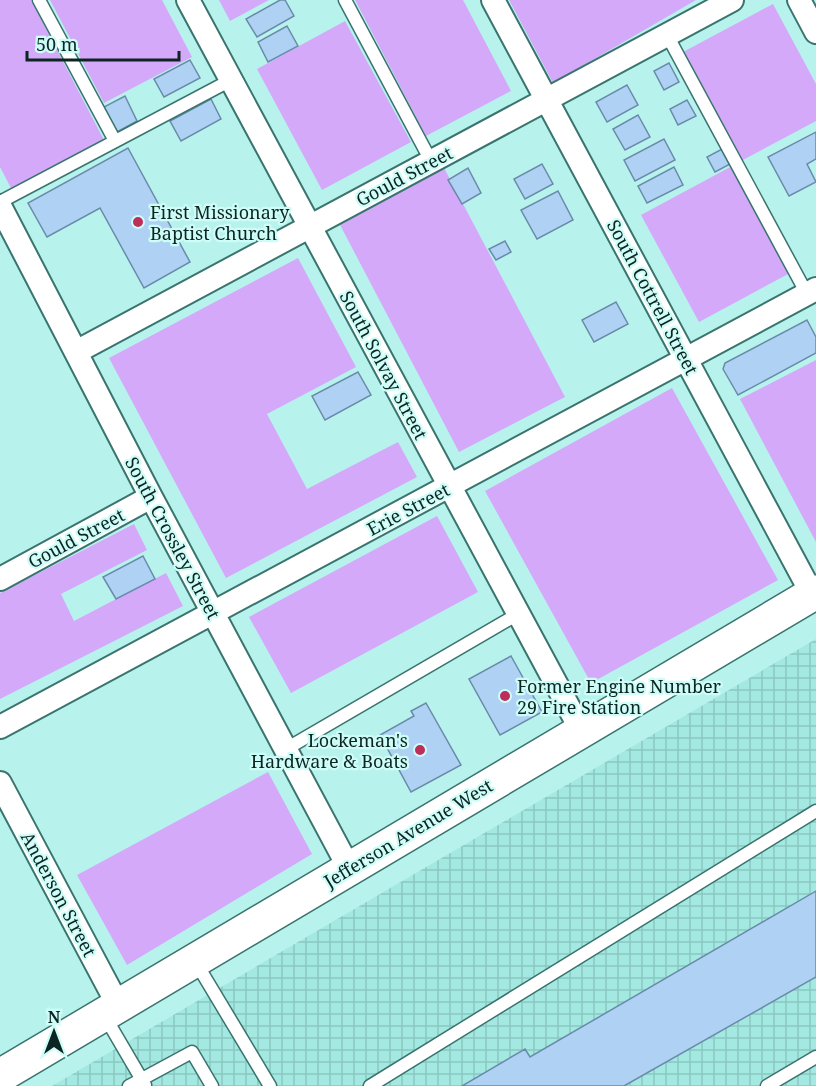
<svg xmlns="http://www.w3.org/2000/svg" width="816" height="1086" viewBox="0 0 816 1086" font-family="'Noto Serif',serif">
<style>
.industrial{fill:url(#industrial-grid)}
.grass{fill:#d4a9fa}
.building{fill:#afd2f4;stroke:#698baa;stroke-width:1.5}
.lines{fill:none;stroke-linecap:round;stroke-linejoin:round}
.lane-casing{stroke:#3a746e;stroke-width:15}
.street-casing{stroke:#3a746e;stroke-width:26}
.secondary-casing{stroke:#3a746e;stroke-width:36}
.lane{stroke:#fff;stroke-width:12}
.street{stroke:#fff;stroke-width:22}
.secondary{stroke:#fff;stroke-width:33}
.poi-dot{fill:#bd2e5a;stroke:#cefdf8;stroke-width:2}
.labels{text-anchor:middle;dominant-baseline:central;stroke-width:4.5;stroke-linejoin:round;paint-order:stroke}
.street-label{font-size:18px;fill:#0c2422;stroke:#cefdf8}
.poi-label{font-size:18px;fill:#0c2422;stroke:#cefdf8;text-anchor:start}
</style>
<defs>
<pattern id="industrial-grid" width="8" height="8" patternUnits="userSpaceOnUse" patternTransform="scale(1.5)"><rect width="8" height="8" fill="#a3e9e1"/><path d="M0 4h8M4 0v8" fill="none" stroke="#8bc8c1"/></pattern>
</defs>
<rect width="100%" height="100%" fill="#b7f3ec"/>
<path class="industrial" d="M816 639V1086H52Z"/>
<path class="grass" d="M0 0H31L105 142 12 190 0 167Z
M50 0H162L192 57 104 103Z
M219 0H269L230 21Z
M355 0H463L511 91 426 136Z
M509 0H696L553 83Z
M773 4 816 84V121L741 161 683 52Z
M345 21 411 142 322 190 257 69Z
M443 166 565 397 459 452 338 221Z
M732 166 790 273 699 322 641 215Z
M298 258 356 367 267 414 307 489 398 442 417 477 226 578 109 358Z
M816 360V542L740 399Z
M672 388 778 580 591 683 485 491Z
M437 516 478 592 291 693 249 617Z
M134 524 147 550 61 594 74 621 166 573 183 606 0 699V593Z
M268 772 312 854 127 965 77 875Z"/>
<path class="building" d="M280 0H285L294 16 257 37 246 19Z
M287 26 298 46 268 62 258 42Z
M190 60 200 78 164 97 154 79Z
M669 63 679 82 664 90 654 71Z
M627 85 638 105 607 122 596 102Z
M125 96 137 121 117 132 104 107Z
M211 99 221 119 181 141 170 121Z
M687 100 696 116 678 125 670 109Z
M638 115 650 137 625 150 613 129Z
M816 132V159L807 164 816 182 789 196 768 157Z
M664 139 675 160 635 181 624 160Z
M128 148 190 262 144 288 100 208 47 237 28 203Z
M724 148 732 163 715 172 707 157Z
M542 164 553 184 525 199 514 179Z
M674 167 683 185 647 203 638 186Z
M468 168 481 193 462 204 448 180Z
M558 191 573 220 537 239 521 210Z
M505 241 511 252 496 260 489 249Z
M616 302 628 324 594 342 582 320Z
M807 320 816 337V353L738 395 723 369 725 363Z
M358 372 371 395 325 420 312 396Z
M143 556 155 579 116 599 103 577Z
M511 656 542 712 500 735 469 679Z
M426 703 461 765 411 792 380 735 414 716 411 711Z
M816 891V977L624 1086H462L525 1049 530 1057Z"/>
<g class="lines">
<defs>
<path id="lane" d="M39 0 115 141
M345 0 431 161
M667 35 807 294
M0 202 231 80
M286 749 518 614
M195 961 270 1086
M104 1015 145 1085
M129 1086 192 1052 212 1086
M370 1086 816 811
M767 1086 816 1057"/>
<path id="street" d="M188 0 581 730
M493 0 812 594
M799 0 816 32
M0 206 151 497 349 868
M76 352 732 0
M0 579 151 497
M0 727 816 289
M0 783 118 1005"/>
<path id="secondary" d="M0 1076 816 592"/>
</defs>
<use href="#lane" class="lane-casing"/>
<use href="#street" class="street-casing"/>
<use href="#secondary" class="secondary-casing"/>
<use href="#lane" class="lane"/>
<use href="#street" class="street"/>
<use href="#secondary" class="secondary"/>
</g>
<g class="poi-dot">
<circle cx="138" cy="222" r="6"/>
<circle cx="505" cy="696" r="6"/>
<circle cx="420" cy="750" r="6"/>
</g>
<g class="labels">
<g class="street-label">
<text transform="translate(404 176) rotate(-28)">Gould Street</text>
<text transform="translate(653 297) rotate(62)">South Cottrell Street</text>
<text transform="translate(384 365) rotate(62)">South Solvay Street</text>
<text transform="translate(408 509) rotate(-28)">Erie Street</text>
<text transform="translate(76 538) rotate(-28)">Gould Street</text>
<text transform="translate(173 538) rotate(62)">South Crossley Street</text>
<text transform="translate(408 833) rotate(-31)">Jefferson Avenue West</text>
<text transform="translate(59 894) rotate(62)">Anderson Street</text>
</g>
<g class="poi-label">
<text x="150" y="212">First Missionary<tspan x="150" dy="21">Baptist Church</tspan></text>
<text x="517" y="686">Former Engine Number<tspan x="517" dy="21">29 Fire Station</tspan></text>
<text x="408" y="740" text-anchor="end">Lockeman's<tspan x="408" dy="21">Hardware &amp; Boats</tspan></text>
</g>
</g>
<g transform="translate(54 1032)" stroke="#cefdf8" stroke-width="4.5" paint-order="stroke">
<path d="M0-4.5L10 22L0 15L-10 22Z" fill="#0c2422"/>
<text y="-9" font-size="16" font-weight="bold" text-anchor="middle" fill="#0c2422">N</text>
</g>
<path d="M27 51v9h152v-9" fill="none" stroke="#0c2422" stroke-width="3"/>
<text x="36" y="51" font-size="18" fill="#0c2422" stroke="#cefdf8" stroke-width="4.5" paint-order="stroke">50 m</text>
</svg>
